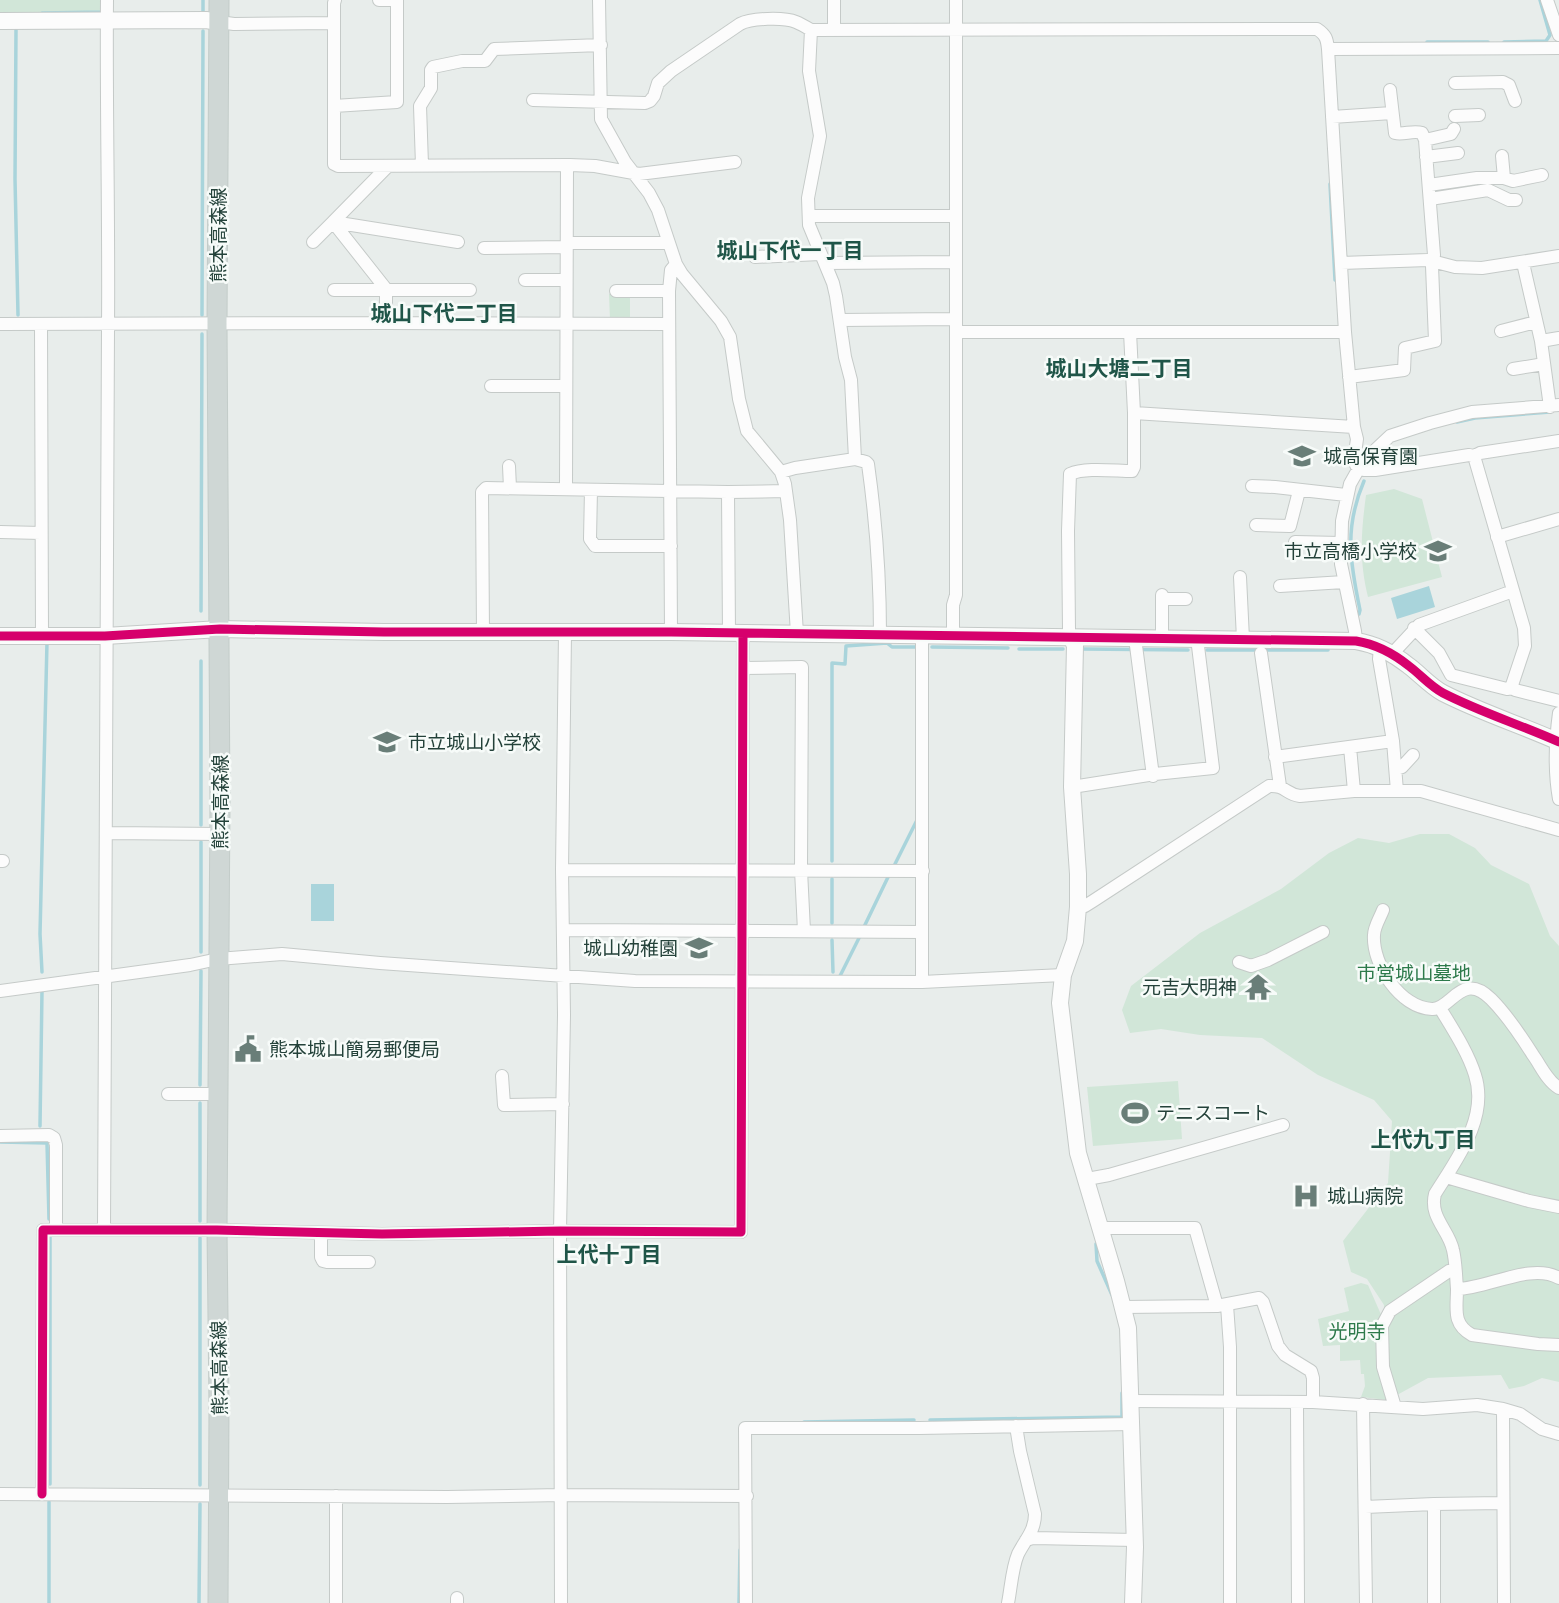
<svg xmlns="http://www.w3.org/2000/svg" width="1559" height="1603" viewBox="0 0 1559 1603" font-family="Manrope,'Noto Sans JP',sans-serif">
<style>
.green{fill:#d1e6d8}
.water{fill:#a9d4db}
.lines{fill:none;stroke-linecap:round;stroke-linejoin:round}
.stream{stroke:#a9d4db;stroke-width:3.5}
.minor-casing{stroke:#c5cac8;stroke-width:14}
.tertiary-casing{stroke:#c5cac8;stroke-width:18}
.primary-casing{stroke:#c3ccc9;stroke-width:21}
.minor{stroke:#fcfcfc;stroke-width:12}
.tertiary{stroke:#fcfcfc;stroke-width:16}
.primary{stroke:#cfd7d5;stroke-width:19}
.cycleway-casing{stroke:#f7fbf9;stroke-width:13}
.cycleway{stroke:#d6006c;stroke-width:9}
.labels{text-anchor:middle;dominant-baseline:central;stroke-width:5;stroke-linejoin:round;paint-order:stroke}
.street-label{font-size:19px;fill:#24423a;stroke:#f7fbf9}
.poi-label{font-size:19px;fill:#24423a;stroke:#f7fbf9;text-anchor:start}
.park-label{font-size:19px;fill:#2d7a4b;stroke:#f7fbf9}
.neighbourhood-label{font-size:21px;font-weight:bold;fill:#1f5548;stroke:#f7fbf9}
</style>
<rect width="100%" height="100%" fill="#e8edeb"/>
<path class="green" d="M0 0H106V21H0Z
M609 294H630V320H610Z
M1394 489 1422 499 1442 577 1368 597C1359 560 1361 533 1366 495Z
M1420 834H1449L1475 848 1491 865 1529 884 1550 936 1559 946V1382L1542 1378 1524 1386 1509 1389 1501 1375 1428 1378 1397 1395 1387 1365 1384 1305 1367 1279 1351 1272 1343 1241 1388 1183 1392 1121 1374 1100 1318 1075 1262 1038 1200 1035 1161 1029 1130 1033 1122 1010 1131 986 1200 933 1281 889 1329 853 1358 838 1389 843Z
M1178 1081 1182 1139 1093 1146 1087 1087Z
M1361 1283 1368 1285 1383 1319 1387 1400 1361 1397 1365 1386 1364 1374H1361L1360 1360 1340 1361V1345L1323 1346 1318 1319 1349 1311 1344 1288Z"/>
<path class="water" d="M1429 586 1435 607 1397 619 1391 598Z
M311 884H334V921H311Z"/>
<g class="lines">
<path class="stream" d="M203 12V0
M42 13 102 12V9
M16 30 15 179 18 315
M1427 42H1488
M1504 42 1546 41 1550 35 1540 0
M1330 184 1335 280
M202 315 203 31
M1457 422 1475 418 1550 412
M1375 461 1380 454
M201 611 202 334
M1359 614 1360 610C1350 562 1344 528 1364 481
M932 647 1008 648
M1019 649H1063
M1082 649 1188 650
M1207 650H1328
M201 661V825
M201 842V952
M832 861V663L845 664 846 646 887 643 892 647H915
M894 866 917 820
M832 879V923
M863 929 890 873
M832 940 833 972
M42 972 40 934 47 642
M838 980 860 936
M200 1085 201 971
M40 1126 42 991
M0 1142 47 1143 49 1219
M200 1221V1103
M50 1236V1484
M1096 1244 1097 1261 1112 1295
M930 1420 1122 1417V1393
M804 1422 914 1420
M200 1485V1238
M49 1603V1502
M199 1603 200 1504
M739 1603 740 1550"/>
<defs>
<path id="minor" d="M335 0 334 3V164L338 166 570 165 595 166 639 174 735 162
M379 0H397
M599 0 601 119 625 162 649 193 658 210 676 264 682 274 721 321 730 337 739 399 747 431 781 472 785 484 790 520 797 634
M1547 0 1559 35
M219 22 234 24 334 23
M811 30 809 71 820 136 808 198 809 225 833 283 836 296 845 357 851 380 855 459
M834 30V0
M1328 49 1559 48
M1455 83 1503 82 1509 85 1515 101
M1390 90 1395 133C1404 135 1413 130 1422 133L1425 140
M533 100 645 103 650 101 654 96 658 83 671 71 740 24C751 18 784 17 796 22 801 24 806 27 811 30L1317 29C1326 35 1327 39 1328 49L1345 332 1354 427 1357 439 1354 460 1356 465 1364 470H1375L1469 455 1474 456 1480 453 1559 441
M334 106 397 102V0
M1455 116 1479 115
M1332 117 1392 113
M1502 156 1504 178
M1426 157 1458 153
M422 165 420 106 431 88V70L433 67 462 61H485L494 49 601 45
M1429 185 1477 178H1504L1513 181 1542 175
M1430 199 1488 190 1509 200H1516
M809 216H956
M313 242 333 222 458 242
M567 243H668
M484 248 567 247
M755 257 820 254
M825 263 956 262
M1341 263 1428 260 1455 267 1482 268 1559 256
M1523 263 1541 341 1550 407
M525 280H566
M334 290H470
M616 291H669
M840 320 956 319
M386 323V289L333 222 388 166
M0 324 386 323 669 324
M41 324 42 636
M1501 331 1536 322
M956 332H1345
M1541 341 1559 338
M1513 369 1544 364
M1349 377 1404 370 1405 348 1435 341 1432 266 1434 255 1425 140 1451 134 1454 129
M491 386H566
M1134 413 1354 427
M1474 456 1524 628 1525 646 1512 685 1515 690 1559 701
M509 466 510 488
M781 472 795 468 855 459 866 462 868 464C876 521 880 577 880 634
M1252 486 1275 487 1346 495
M566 489 567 165
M591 490 590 539 595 546H671
M728 492 729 633
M1256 525 1290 526 1299 491
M0 532 41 533
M1497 537 1559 519
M1295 542 1340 543
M1240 577 1243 639
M1280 586 1344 582
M1162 595V638
M1162 599H1186
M1414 628 1439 653 1451 675 1507 689 1513 688
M671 632 669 291 671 270 676 264
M483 633 482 492 486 488 728 492 786 491
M953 636V605L956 595V0
M1071 638 1069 630 1068 531 1070 474C1085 467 1115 471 1132 471L1134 467V413L1130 332
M1135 638 1153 776
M1356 641 1355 631 1341 564 1342 521 1350 484 1359 468 1373 452 1390 436 1430 423 1472 412 1559 405
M1380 648 1379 659 1393 741 1397 791
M1261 653 1280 786
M1392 654 1419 625 1513 591
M743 668 802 667 801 870 804 931
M1559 713C1555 742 1554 770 1559 799
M1350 747 1354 791
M1275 757 1393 741
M1396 769 1402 767 1413 755
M1072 787 1155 774 1213 768 1197 638
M106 833 220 834
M0 861H3
M562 870 923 871
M1078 907 1085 906 1093 901 1269 786C1286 785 1285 794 1300 796L1354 791H1421L1559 830
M1383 910C1380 918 1374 927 1374 935 1372 964 1400 1008 1432 1009 1451 1010 1462 970 1491 999 1507 1015 1521 1036 1533 1055 1541 1066 1547 1081 1559 1088
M563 930 922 932
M1239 962 1251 966 1268 960 1323 932
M922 982V636
M0 991 190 965 218 959 282 954 380 963 635 981 922 982 1063 975
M1440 1008C1452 1028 1468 1052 1475 1075 1489 1118 1456 1160 1435 1194 1429 1217 1449 1230 1453 1250 1456 1263 1456 1277 1457 1289
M502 1076 504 1105 563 1104
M168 1094H217
M0 1136 49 1135 54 1138 56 1145V1230
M1446 1177 1529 1201 1559 1207
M1087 1179 1109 1175 1283 1125
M1100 1228H1195L1217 1306 1259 1298 1263 1302 1278 1346 1285 1355 1311 1371 1313 1378V1402
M104 1230C103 929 106 628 108 328 109 218 106 109 107 0
M321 1233V1257L323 1261 327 1262H369
M1559 1278C1531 1262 1487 1289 1457 1289 1457 1309 1452 1324 1472 1335L1538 1344 1559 1345
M1227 1305 1230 1347V1603
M1123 1307 1217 1306
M1131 1401 1313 1402 1423 1409 1477 1405 1503 1409 1520 1414 1542 1429 1559 1434
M1297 1403 1298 1603
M1363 1404 1366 1603
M1395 1407 1383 1367 1382 1326 1390 1311 1449 1271 1455 1269
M1503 1409 1504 1603
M0 1494 447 1497 561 1495 747 1496
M42 1494 43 1230H217L382 1234 560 1231 741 1232 743 633
M1434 1504V1603
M1365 1507 1434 1504 1502 1503
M1026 1540 1033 1538 1135 1540
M336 1603V1496
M457 1603V1598
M561 1603 560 1231 564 1015 562 870 565 633
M746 1603 745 1428H919L1131 1424
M1008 1603C1011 1588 1012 1568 1018 1554 1025 1540 1035 1531 1035 1514L1020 1451 1016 1426"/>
<path id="tertiary" d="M0 21 206 20 219 22
M0 636H105L220 629 384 632H671L1356 641C1375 644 1394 654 1409 666 1421 675 1430 686 1443 693 1480 712 1521 725 1559 742
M1071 638 1075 645 1072 787 1078 874V907L1075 941 1063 975 1060 1003 1078 1153 1116 1281 1128 1328 1135 1547 1133 1603"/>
<path id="primary" d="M218 1603 219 1406 217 1230 220 802 217 324 219 0"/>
</defs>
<use href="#minor" class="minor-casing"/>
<use href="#tertiary" class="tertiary-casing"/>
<use href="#primary" class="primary-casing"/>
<use href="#minor" class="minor"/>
<use href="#tertiary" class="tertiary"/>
<use href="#primary" class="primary"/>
<defs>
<path id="cycleway" d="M0 636H105L220 629 384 632H671L1356 641C1375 644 1394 654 1409 666 1421 675 1430 686 1443 693 1480 712 1521 725 1559 742
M42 1494 43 1230H217L382 1234 560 1231 741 1232 743 633"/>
</defs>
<use href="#cycleway" class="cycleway-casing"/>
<use href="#cycleway" class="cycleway"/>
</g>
<defs>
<symbol id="school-bare" viewBox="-9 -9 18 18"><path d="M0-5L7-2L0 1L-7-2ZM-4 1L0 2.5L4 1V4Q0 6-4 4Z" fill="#697e78" stroke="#f7fbf9" stroke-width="2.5" paint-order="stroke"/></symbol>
<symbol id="temple-bare" viewBox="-9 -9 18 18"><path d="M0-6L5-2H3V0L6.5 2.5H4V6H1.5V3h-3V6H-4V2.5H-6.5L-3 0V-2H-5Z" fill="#697e78" stroke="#f7fbf9" stroke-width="2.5" paint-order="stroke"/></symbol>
<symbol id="civic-bare" viewBox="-9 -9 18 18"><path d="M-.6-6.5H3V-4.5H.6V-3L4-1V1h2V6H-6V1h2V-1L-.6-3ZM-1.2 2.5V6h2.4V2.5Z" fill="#697e78" stroke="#f7fbf9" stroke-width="2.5" paint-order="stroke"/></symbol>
<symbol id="stadium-bare" viewBox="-9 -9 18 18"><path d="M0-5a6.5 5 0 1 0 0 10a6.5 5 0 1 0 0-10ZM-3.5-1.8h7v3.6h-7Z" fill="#697e78" stroke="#f7fbf9" stroke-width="2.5" paint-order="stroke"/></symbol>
<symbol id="hospital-bare" viewBox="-9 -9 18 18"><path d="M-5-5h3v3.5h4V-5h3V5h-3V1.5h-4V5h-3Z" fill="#697e78" stroke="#f7fbf9" stroke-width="2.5" paint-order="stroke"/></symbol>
</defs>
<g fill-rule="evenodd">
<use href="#school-bare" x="1283" y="437" width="38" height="38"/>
<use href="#school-bare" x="1419" y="532" width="38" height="38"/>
<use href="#school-bare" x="368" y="723" width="38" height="38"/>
<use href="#school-bare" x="680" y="929" width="38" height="38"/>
<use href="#temple-bare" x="1239" y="968" width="38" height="38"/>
<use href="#civic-bare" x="229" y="1030" width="38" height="38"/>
<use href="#stadium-bare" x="1116" y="1094" width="38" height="38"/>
<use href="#hospital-bare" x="1287" y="1177" width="38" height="38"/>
</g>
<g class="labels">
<g class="street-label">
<text transform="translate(218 235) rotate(-90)">熊本高森線</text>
<text transform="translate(220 802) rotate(-90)">熊本高森線</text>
<text transform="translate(219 1368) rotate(-91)">熊本高森線</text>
</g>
<g class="poi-label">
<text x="1323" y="456">城高保育園</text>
<text x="1417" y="551" text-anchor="end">市立高橋小学校</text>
<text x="408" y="742">市立城山小学校</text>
<text x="678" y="948" text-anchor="end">城山幼稚園</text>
<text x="1237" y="987" text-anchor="end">元吉大明神</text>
<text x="269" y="1049">熊本城山簡易郵便局</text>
<text x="1156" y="1113">テニスコート</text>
<text x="1327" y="1196">城山病院</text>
</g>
<g class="park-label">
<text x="1414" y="973">市営城山墓地</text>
<text x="1357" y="1331">光明寺</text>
</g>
<g class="neighbourhood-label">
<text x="790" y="250">城山下代一丁目</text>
<text x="444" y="313">城山下代二丁目</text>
<text x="1119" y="368">城山大塘二丁目</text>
<text x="1423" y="1139">上代九丁目</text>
<text x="609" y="1254">上代十丁目</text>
</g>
</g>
</svg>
